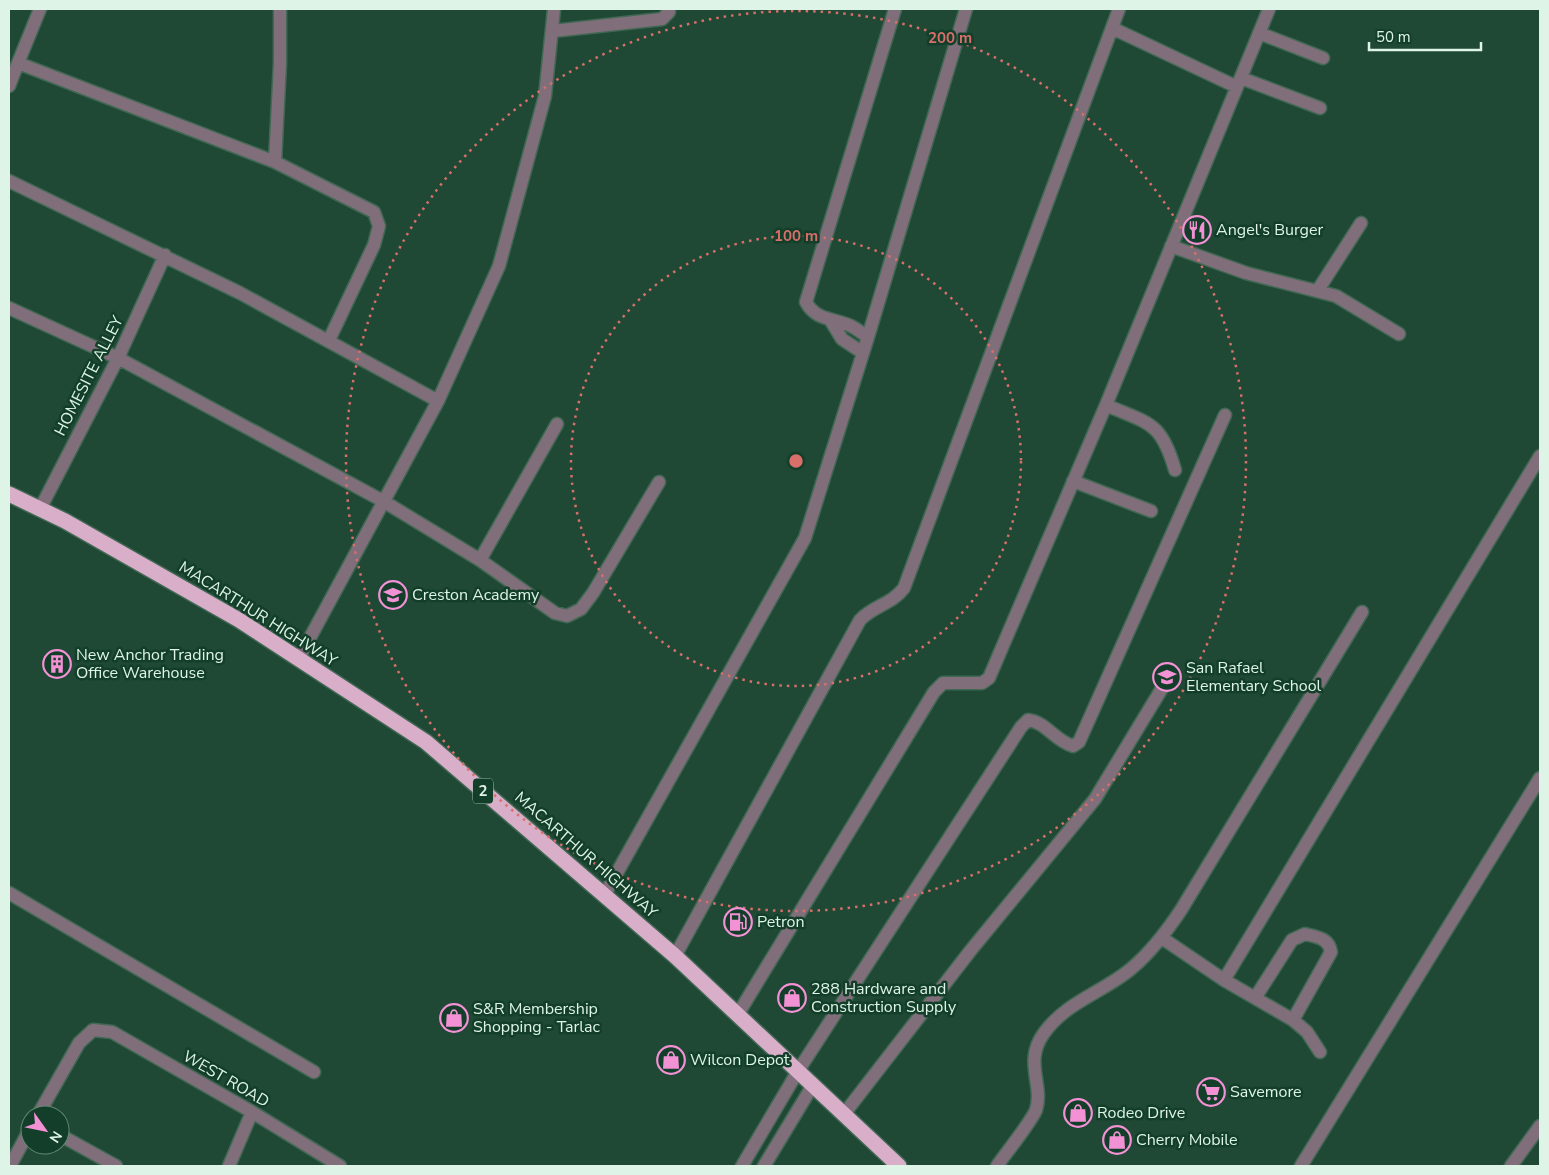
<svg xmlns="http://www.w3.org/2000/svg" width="1549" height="1175" viewBox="0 0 1549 1175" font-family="'Nunito Sans',sans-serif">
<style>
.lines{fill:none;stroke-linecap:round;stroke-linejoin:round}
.minor-casing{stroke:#416854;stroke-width:15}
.highway-casing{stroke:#416854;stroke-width:18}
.minor{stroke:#806f7a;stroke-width:12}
.highway{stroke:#d8aec9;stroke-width:15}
.ring{fill:none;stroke:#d86f6a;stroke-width:2.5;stroke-dasharray:2.5 5}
.labels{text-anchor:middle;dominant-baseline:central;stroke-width:5;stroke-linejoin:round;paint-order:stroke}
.shield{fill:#133e29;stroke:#a0bdad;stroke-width:1}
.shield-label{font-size:15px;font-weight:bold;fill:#ddf4e6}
.poi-label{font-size:16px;fill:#ddf4e6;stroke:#133e29;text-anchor:start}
.street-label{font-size:16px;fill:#ddf4e6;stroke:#133e29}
.centre{fill:#d86f6a;stroke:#133e29;stroke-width:2.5}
.ring-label{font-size:15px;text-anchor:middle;font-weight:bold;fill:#d86f6a;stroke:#133e29;stroke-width:5;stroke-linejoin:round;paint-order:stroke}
</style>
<rect width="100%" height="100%" fill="#1f4934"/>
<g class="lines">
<defs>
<path id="minor" d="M1112 28 1237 87
M553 31 662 19 669 12V9
M1259 33 1323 58
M18 63 40 9
M1241 78 1320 108
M9 86 18 63 275 162 374 212 379 226 374 245 329 340
M275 162 280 63V9
M9 181 240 293 438 401
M1171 246 1246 273 1336 296 1399 334
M1318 290 1361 223
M9 308 118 358 383 501 480 560 555 613 567 616 581 609 593 593 659 482
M831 321 842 339 863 353
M868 337C863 334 857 329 851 326 834 318 816 321 806 302L895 9
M1106 405C1149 424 1161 421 1175 470
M1073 481 1151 511
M40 509 118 358 165 255
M480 560 557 424
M299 658 438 401 499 266 545 96 554 9
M9 893 314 1072
M605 894 805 538 868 337 966 9
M1162 938 1224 980 1293 1020 1307 1032 1320 1052
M675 956 860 620C874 605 891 605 904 588L1119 9
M1224 980 1540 456
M1255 998 1292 940 1305 934C1317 937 1329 938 1331 952L1293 1020
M738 1014 934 692 943 683H982L989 678 1106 405 1269 9
M844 1114 971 950 1095 799 1164 685
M38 1115 79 1043 93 1030 112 1032 252 1112 340 1166
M60 1135 116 1166
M10 1166 30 1129
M229 1166 252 1112
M742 1166 798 1071 1021 727 1028 720C1046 722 1055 741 1073 746L1079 742 1225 415
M764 1166 813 1085
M997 1166C1006 1153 1031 1122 1036 1110 1044 1084 1023 1062 1044 1033 1067 1001 1104 992 1132 968 1152 951 1167 931 1181 910L1362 612
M1301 1166 1540 778
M1511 1166 1540 1126"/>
<path id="highway" d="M9 494 65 521 239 620 426 742 675 956 899 1166"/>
</defs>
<use href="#minor" class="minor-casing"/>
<use href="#highway" class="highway-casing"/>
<use href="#minor" class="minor"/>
<use href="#highway" class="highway"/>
</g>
<g class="ring">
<circle cx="796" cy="461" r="225"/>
<circle cx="796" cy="461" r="450"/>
</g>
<defs>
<symbol id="restaurant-ring" viewBox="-11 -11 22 22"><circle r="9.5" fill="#133e29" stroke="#f391d5" stroke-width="1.5"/><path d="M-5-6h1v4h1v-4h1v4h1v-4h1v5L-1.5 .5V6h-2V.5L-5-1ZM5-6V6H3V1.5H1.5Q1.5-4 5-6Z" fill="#f391d5"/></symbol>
<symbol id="school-ring" viewBox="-11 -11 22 22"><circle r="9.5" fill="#133e29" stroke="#f391d5" stroke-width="1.5"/><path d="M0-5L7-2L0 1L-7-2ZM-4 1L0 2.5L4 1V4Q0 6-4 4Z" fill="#f391d5"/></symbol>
<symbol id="building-ring" viewBox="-11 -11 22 22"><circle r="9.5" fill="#133e29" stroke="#f391d5" stroke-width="1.5"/><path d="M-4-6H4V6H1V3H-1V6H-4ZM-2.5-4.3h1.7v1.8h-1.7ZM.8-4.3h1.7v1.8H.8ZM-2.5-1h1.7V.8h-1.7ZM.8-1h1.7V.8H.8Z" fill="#f391d5"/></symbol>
<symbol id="fuel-ring" viewBox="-11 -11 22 22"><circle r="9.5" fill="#133e29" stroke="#f391d5" stroke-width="1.5"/><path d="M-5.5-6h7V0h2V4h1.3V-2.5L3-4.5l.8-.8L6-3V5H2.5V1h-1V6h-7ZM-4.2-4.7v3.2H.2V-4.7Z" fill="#f391d5"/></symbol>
<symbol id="shop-ring" viewBox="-11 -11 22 22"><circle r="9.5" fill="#133e29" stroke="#f391d5" stroke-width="1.5"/><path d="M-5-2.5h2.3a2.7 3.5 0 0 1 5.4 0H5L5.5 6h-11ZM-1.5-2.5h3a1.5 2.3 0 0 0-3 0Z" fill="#f391d5"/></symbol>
<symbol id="supermarket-ring" viewBox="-11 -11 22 22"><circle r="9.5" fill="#133e29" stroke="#f391d5" stroke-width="1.5"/><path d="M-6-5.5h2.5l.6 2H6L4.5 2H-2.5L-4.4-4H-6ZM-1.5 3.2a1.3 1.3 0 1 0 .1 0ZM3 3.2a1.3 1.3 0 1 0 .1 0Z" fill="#f391d5"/></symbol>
</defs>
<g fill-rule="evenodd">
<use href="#restaurant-ring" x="1181" y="214" width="32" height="32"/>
<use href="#school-ring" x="377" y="579" width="32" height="32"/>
<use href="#building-ring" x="41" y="648" width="32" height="32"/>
<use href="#school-ring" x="1151" y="661" width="32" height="32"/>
<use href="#fuel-ring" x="722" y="906" width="32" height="32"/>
<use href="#shop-ring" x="776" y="982" width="32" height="32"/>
<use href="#shop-ring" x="438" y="1002" width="32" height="32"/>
<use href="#shop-ring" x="655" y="1044" width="32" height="32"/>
<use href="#supermarket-ring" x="1195" y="1076" width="32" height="32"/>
<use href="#shop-ring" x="1062" y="1097" width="32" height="32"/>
<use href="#shop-ring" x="1101" y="1124" width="32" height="32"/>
</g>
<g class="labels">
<rect class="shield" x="473" y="778.5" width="20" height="25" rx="4"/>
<g class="shield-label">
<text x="483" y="791">2</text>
</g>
<g class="poi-label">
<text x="1216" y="230">Angel's Burger</text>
<text x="412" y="595">Creston Academy</text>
<text x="76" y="655">New Anchor Trading<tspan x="76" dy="18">Office Warehouse</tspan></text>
<text x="1186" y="668">San Rafael<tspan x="1186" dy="18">Elementary School</tspan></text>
<text x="757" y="922">Petron</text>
<text x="811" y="989">288 Hardware and<tspan x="811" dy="18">Construction Supply</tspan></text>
<text x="473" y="1009">S&amp;R Membership<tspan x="473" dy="18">Shopping - Tarlac</tspan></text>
<text x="690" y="1060">Wilcon Depot</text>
<text x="1230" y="1092">Savemore</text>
<text x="1097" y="1113">Rodeo Drive</text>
<text x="1136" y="1140">Cherry Mobile</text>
</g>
<g class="street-label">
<text transform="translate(89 376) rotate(-63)">HOMESITE ALLEY</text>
<text transform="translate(258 614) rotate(32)">MACARTHUR HIGHWAY</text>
<text transform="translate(586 855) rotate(41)">MACARTHUR HIGHWAY</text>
<text transform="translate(226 1079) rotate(30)">WEST ROAD</text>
</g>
</g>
<circle cx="796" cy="461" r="8" class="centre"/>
<g class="ring-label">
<text x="950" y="43">200 m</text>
<text x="796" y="241">100 m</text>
</g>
<rect width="1549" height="1175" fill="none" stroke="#ddf4e6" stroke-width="20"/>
<g transform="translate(45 1130) rotate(123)"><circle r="24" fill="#133e29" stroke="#648775"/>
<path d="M0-4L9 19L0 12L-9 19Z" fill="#f391d5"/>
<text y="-8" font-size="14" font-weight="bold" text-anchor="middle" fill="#ddf4e6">N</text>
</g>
<path d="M1369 42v8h112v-8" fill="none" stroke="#ddf4e6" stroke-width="2.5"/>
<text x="1376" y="42" font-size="15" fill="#ddf4e6" stroke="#133e29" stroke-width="4" paint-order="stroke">50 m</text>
</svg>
